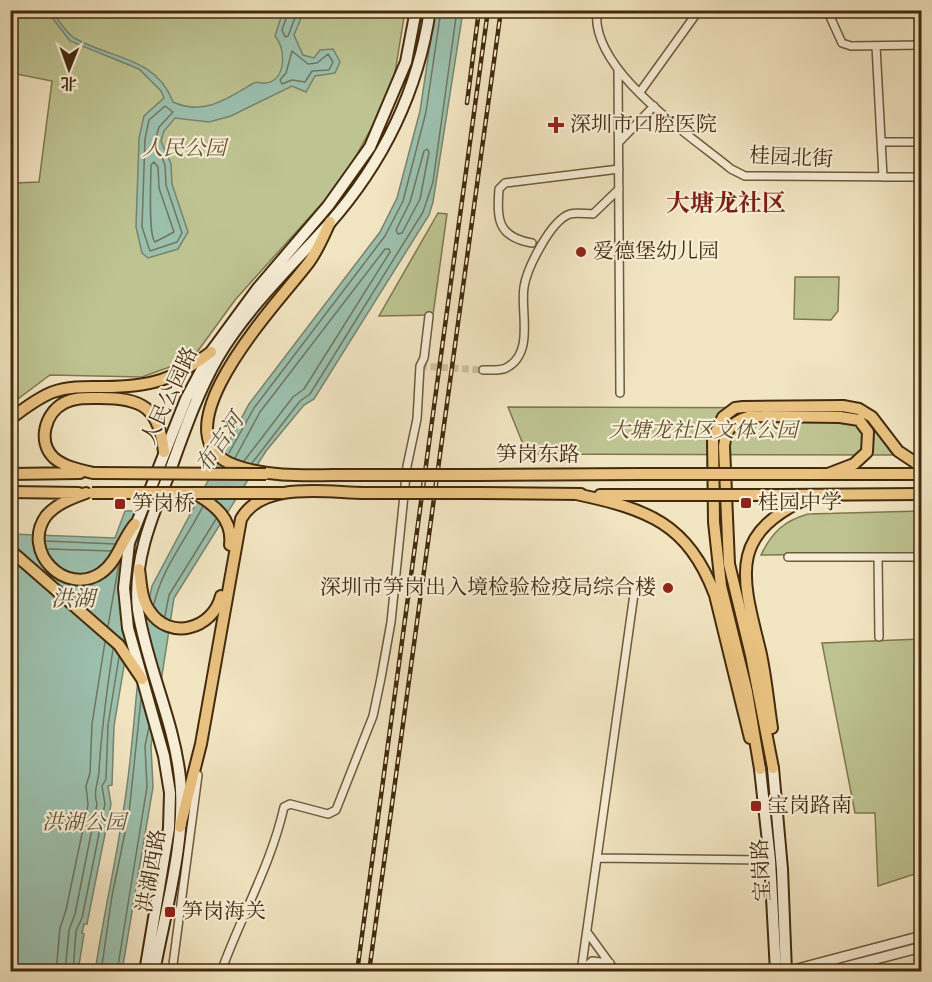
<svg xmlns="http://www.w3.org/2000/svg" width="932" height="982" viewBox="0 0 932 982" font-family="'IM FELL DW Pica','Noto Serif SC',serif">
<style>
.green{fill:#bdc391;stroke:#80774f;stroke-width:1.5}
.water{fill:#9cc0ae;stroke:#78846e;stroke-width:1.5}
.lines{fill:none;stroke-linecap:round;stroke-linejoin:round}
.shore{stroke:#70765e;stroke-width:1.5}
.minor-tunnel{stroke:#cfc09e;stroke-width:7;stroke-dasharray:7 3.5;stroke-linecap:butt}
.minor-casing{stroke:#6f5a3a;stroke-width:10}
.tertiary-casing{stroke:#6f5a3a;stroke-width:12}
.secondary-casing{stroke:#432b0d;stroke-width:14}
.primary-casing{stroke:#432b0d;stroke-width:14}
.minor{stroke:#f7eed7;stroke-width:7}
.tertiary{stroke:#f7eed7;stroke-width:9}
.secondary{stroke:#f7eed7;stroke-width:10}
.primary{stroke:#e9c281;stroke-width:10}
.rail-casing{stroke:#432b0d;stroke-width:4.5}
.rail{stroke:#f7eed7;stroke-width:2;stroke-dasharray:7;stroke-linecap:butt}
.primary-bridge-casing{stroke:#432b0d;stroke-width:14;stroke-linecap:butt}
.primary-bridge{stroke:#e9c281;stroke-width:10}
.poi-dot{fill:#8f2418;stroke:#f7eed7;stroke-width:2}
.labels{text-anchor:middle;dominant-baseline:central;stroke-width:4.5;stroke-linejoin:round;paint-order:stroke}
.poi-label{font-size:21px;fill:#432b0d;stroke:#f7eed7;text-anchor:start}
.park-label{font-size:21px;font-style:italic;fill:#62512e;stroke:#f7eed7}
.street-label{font-size:21px;fill:#432b0d;stroke:#f7eed7}
.water-label{font-size:22px;font-style:italic;fill:#595035;stroke:#f7eed7}
.quarter-label{font-size:24px;font-weight:bold;fill:#7a1f14;stroke:#f7eed7}
</style>
<rect width="100%" height="100%" fill="#f2e5c2"/>
<filter id="stains"><feTurbulence type="fractalNoise" baseFrequency=".00333" numOctaves="4"/><feColorMatrix values="0 0 0 0 .2 0 0 0 0 .09 0 0 0 0 .02 0 0 0 .5 -.17"/></filter>
<radialGradient id="worn" r=".72"><stop offset=".6" stop-color="#630" stop-opacity="0"/><stop offset="1" stop-color="#630" stop-opacity=".3"/></radialGradient>
<path class="green" d="M11 11H405L392 91 342 181 235 300 192 359 142 377 50 375 11 404V215L15 183 39 182 52 81 11 73Z
M438 213 447 214 433 315 379 316Z
M795 277H839L838 311 831 320 794 319Z
M508 407 853 408 863 413 898 455 527 454Z
M921 511V553L761 555C772 532 784 521 808 514Z
M921 639V872L878 886 875 813H855L822 643Z"/>
<path class="water" d="M47 11H52C58 19 66 34 76 39 112 59 156 57 173 102 203 116 227 99 252 84 258 80 259 84 265 83 287 81 286 48 275 36L283 11H304L294 35 303 55 314 58 320 50 333 49 340 62 335 73 315 76 306 92 292 86 231 116 209 122 175 118 164 131 161 141 171 164 172 184 188 232 178 249 148 258 142 253 136 227 139 138 144 116 164 98 161 91 139 69 70 41Z
M435 11H463L433 202 429 215 314 399 304 405 266 451 174 598 151 746 153 787 122 971 95 972C103 918 115 866 123 813 136 738 135 661 152 586L249 404 380 232 397 198 420 111Z
M125 511H150L114 726 112 785 108 786 111 804 87 924H84L82 933 84 934 78 971 11 972V534L115 538Z"/>
<g class="lines">
<path class="shore" d="M289 10 282 30 285 37 288 36 298 10
M292 51 308 64 317 63 328 54 333 62 329 70 312 71 305 82 292 80 282 84 280 80 286 73Z
M165 106 173 112 159 127 155 141 165 165 166 185 182 233 177 242 150 251 142 227 145 139 149 120Z
M427 149 429 152 420 199 402 233 398 234 396 230 410 202 424 151Z
M154 162 158 167 159 188 174 232 155 242C148 235 151 180 151 165Z
M229 453 254 408 385 236 403 201 426 112 441 10
M235 458 260 412 385 249H389L390 252 304 389 293 397 244 461
M252 463 300 401 310 394 423 212 433 182 457 10
M46 541 115 544
M48 549 111 551
M154 604C162 568 186 540 203 506
M165 616 169 595 216 519
M108 626 119 563
M56 972 60 928 66 910 88 805 86 786 90 773 92 724 105 642
M65 972 69 930 75 914 97 804C93 791 98 784 99 772 101 730 107 690 113 649
M73 972 76 931 82 918 105 804 102 786 106 779 108 725 119 657
M101 972 112 896 129 813 141 699
M117 972 147 787 145 746 149 727"/>
<path class="minor-tunnel" d="M420 366 483 370"/>
<defs>
<path id="minor" d="M597 10C589 70 690 135 731 169L745 176 922 177
M827 10 842 43 851 46 922 45
M876 46 883 177
M618 69 620 393
M640 92 699 10
M619 142 654 106
M882 142H922
M532 243C497 237 497 219 499 189L505 183 619 169
M483 370C490 370 500 371 506 368 535 353 520 312 524 287 527 268 551 220 570 214 576 212 586 214 593 214L619 189
M788 557H922
M878 557 879 637
M599 858 770 860
M587 932 616 972
M583 969 592 961 610 963
M172 972 198 775
M221 972C241 916 271 865 284 807L290 804 328 814 336 810 373 716 381 678 391 622 407 466 417 419 420 366 424 358 429 316
M581 972 635 587"/>
<path id="tertiary" d="M786 972 922 936
M826 972 922 947"/>
<path id="secondary" d="M773 768 782 869 786 972
M760 769 770 860 776 972
M145 972 169 828 170 793 164 756 128 628 124 588 129 543 186 399 211 352 258 288 328 206 370 147 406 62 416 10
M154 972C165 912 187 837 180 778 174 721 147 667 138 610 133 564 150 521 167 479 182 438 196 395 218 357 247 308 290 267 328 225 382 164 418 91 430 10"/>
<path id="primary" d="M330 222C323 237 317 253 306 266 281 299 152 434 234 465 274 480 323 474 365 475
M10 419C24 409 37 398 53 392 70 386 87 387 104 387 150 387 174 380 211 352
M93 473C80 470 65 467 54 458 37 442 45 413 64 403 75 397 88 398 100 398 143 398 159 408 164 452
M10 474 80 473
M781 474H922
M479 475 643 474
M10 492 79 493
M86 493C72 498 56 504 46 516 21 551 65 597 101 573 118 561 122 539 135 524
M194 493C215 505 233 519 230 545
M479 493 581 494
M576 494C647 509 688 523 715 595L750 738
M600 495H644
M780 495 922 494
M10 550 119 645 142 679
M139 569C141 582 141 599 149 610 169 642 213 629 221 596
M772 728C768 702 766 676 760 650 740 571 729 533 814 495
M773 768 751 655 729 564 724 446C726 428 733 421 751 416L840 417 859 420 868 432 867 452 854 464 828 474
M760 769 747 692 721 586 714 522 713 438 723 417 735 408 743 407 843 406 859 409 872 417 898 451 922 467
M180 827 201 744 241 519C263 480 328 493 365 493"/>
</defs>
<use href="#minor" class="minor-casing"/>
<use href="#tertiary" class="tertiary-casing"/>
<use href="#secondary" class="secondary-casing"/>
<use href="#primary" class="primary-casing"/>
<use href="#minor" class="minor"/>
<use href="#tertiary" class="tertiary"/>
<use href="#secondary" class="secondary"/>
<use href="#primary" class="primary"/>
<defs>
<path id="rail" d="M467 103 479 10
M357 972 488 10
M369 972 501 10"/>
</defs>
<use href="#rail" class="rail-casing"/>
<use href="#rail" class="rail"/>
<defs>
<path id="primary-bridge" d="M93 473 266 474
M643 474H781
M365 475H479
M92 493H282
M365 493H479
M644 495H780"/>
</defs>
<use href="#primary-bridge" class="primary-bridge-casing"/>
<use href="#primary-bridge" class="primary-bridge"/>
</g>
<g class="poi-dot">
<path d="M553 116h6v6h6v6h-6v6h-6v-6h-6v-6h6z"/>
<circle cx="581" cy="252" r="6"/>
<rect x="740" y="497" width="12" height="12" rx="3"/>
<rect x="114" y="498" width="12" height="12" rx="3"/>
<circle cx="668" cy="588" r="6"/>
<rect x="750" y="800" width="12" height="12" rx="3"/>
<rect x="164" y="906" width="12" height="12" rx="3"/>
</g>
<g class="labels">
<g class="poi-label">
<text x="570" y="125">深圳市口腔医院</text>
<text x="593" y="252">爱德堡幼儿园</text>
<text x="758" y="503">桂园中学</text>
<text x="132" y="504">笋岗桥</text>
<text x="656" y="588" text-anchor="end">深圳市笋岗出入境检验检疫局综合楼</text>
<text x="768" y="806">宝岗路南</text>
<text x="182" y="912">笋岗海关</text>
</g>
<g class="park-label">
<text x="184" y="149">人民公园</text>
<text x="703" y="431">大塘龙社区文体公园</text>
<text x="84" y="823">洪湖公园</text>
</g>
<g class="street-label">
<text transform="translate(791 158) rotate(3)">桂园北街</text>
<text transform="translate(170 396) rotate(-65)">人民公园路</text>
<text x="538" y="455">笋岗东路</text>
<text transform="translate(762 870) rotate(-93)">宝岗路</text>
<text transform="translate(152 871) rotate(-80)">洪湖西路</text>
</g>
<g class="water-label">
<text transform="translate(220 443) rotate(-55)">布吉河</text>
<text x="73" y="599">洪湖</text>
</g>
<g class="quarter-label">
<text x="726" y="204">大塘龙社区</text>
</g>
</g>
<rect width="932" height="982" fill="none" stroke="#f2e5c2" stroke-width="36"/>
<rect x="12" y="12" width="908" height="958" fill="none" stroke="#432b0d" stroke-width="3"/>
<rect x="18" y="18" width="896" height="946" fill="none" stroke="#432b0d" stroke-width="1.5"/>
<g transform="translate(69 69) rotate(181)" stroke="#f7eed7" stroke-width="4.5" paint-order="stroke">
<path d="M0-4.5L10 22L0 15L-10 22Z" fill="#432b0d"/>
<text y="-9" font-size="16" font-weight="bold" text-anchor="middle" fill="#432b0d">北</text>
</g>
<rect width="100%" height="100%" filter="url(#stains)"/>
<rect width="100%" height="100%" fill="url(#worn)"/>
</svg>
